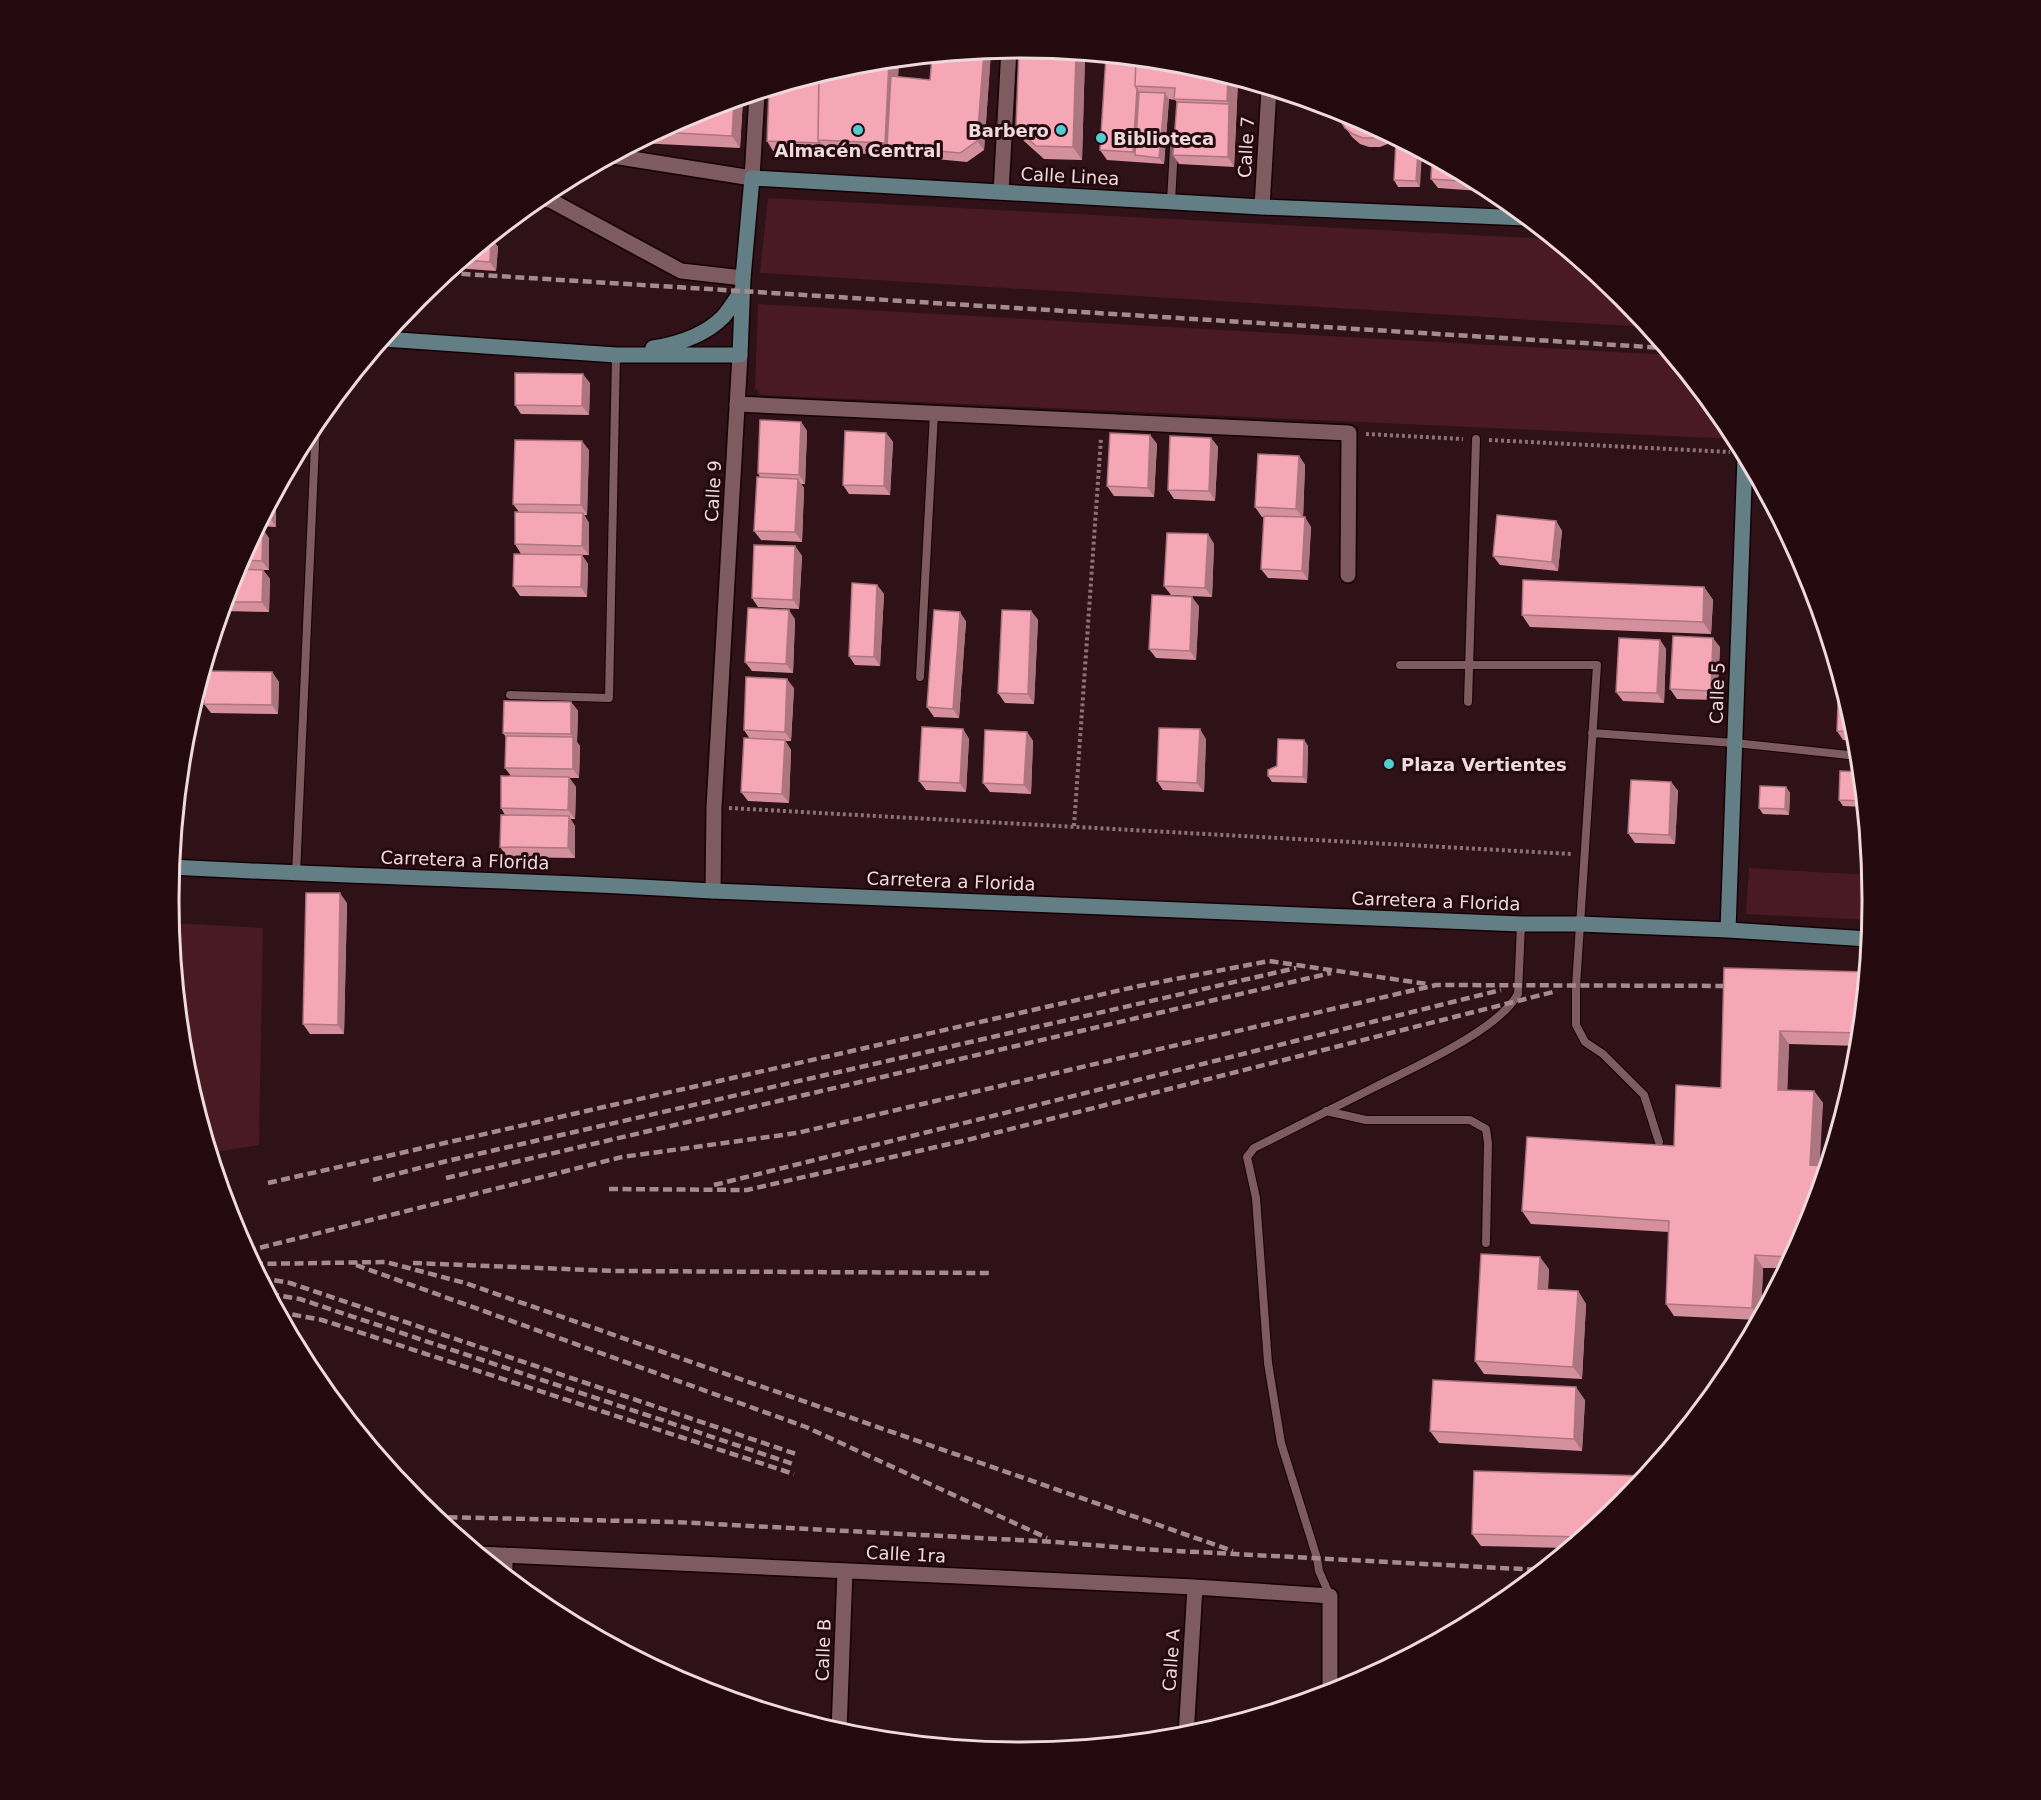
<svg xmlns="http://www.w3.org/2000/svg" width="2041" height="1800" viewBox="0 0 2041 1800" font-family="'DejaVu Sans',sans-serif">
<style>
.green{fill:#491924}
.lines{fill:none;stroke-linecap:round;stroke-linejoin:round}
.service-casing{stroke:#140104;stroke-width:10}
.minor-casing{stroke:#140104;stroke-width:18}
.tertiary-casing{stroke:#140104;stroke-width:18}
.secondary-casing{stroke:#140104;stroke-width:18}
.path{stroke:#8a7276;stroke-width:4;stroke-dasharray:3 3;stroke-linecap:butt}
.service{stroke:#7e5b61;stroke-width:8}
.minor{stroke:#7e5b61;stroke-width:15}
.tertiary{stroke:#7e5b61;stroke-width:15}
.secondary{stroke:#647e85;stroke-width:15}
.rail{stroke:#a38b8f;stroke-width:4.5;stroke-dasharray:9 4.5;stroke-linecap:butt}
.wall{fill:#d4909c}
.shaded-wall{fill:#ac757f}
.building{fill:#f6a7b5;stroke:#ac757f;stroke-width:1.5}
.poi-dot{fill:#51ccd3;stroke:#24090f;stroke-width:2}
.labels{text-anchor:middle;dominant-baseline:central;stroke-width:6;stroke-linejoin:round;paint-order:stroke}
.poi-label{font-size:18px;font-weight:bold;fill:#eedadc;stroke:#24090f;text-anchor:start}
.street-label{font-size:18px;fill:#eedadc;stroke:#24090f}
.rim{fill:none;stroke:#eedadc;stroke-width:3}
</style>
<rect width="100%" height="100%" fill="#2e1218"/>
<path class="green" d="M768 198 1552 239 1623 298 1648 327 760 273Z
M758 304 1670 355 1729 427 1736 439 761 395 755 388Z
M1749 868 1870 875 1872 900 1871 920 1746 914Z
M171 923 263 928 259 1145 211 1153 185 1066Z"/>
<g class="lines">
<defs>
<path id="service" d="M1171 202 1174 147
M1400 665H1597L1576 986V1025L1585 1042 1603 1054 1644 1095 1659 1142
M920 677 934 413
M510 695 609 698 616 355
M1468 702 1476 439
M1592 733 1735 743 1858 756
M296 874 316 422
M1326 1111 1366 1120H1470L1486 1129 1488 1143 1486 1243
M1330 1596 1319 1571 1317 1558 1281 1443 1268 1363 1256 1198 1247 1157 1254 1148C1293 1128 1333 1108 1373 1088 1410 1069 1498 1031 1518 994L1521 924"/>
<path id="minor" d="M613 156 752 178
M1001 192 1009 49
M538 199 550 200 681 271 743 278
M1262 207 1269 89
M737 404 1349 433 1348 575
M480 1554 1195 1587 1330 1596V1692
M505 1573V1555
M839 1731 845 1571
M1186 1736 1195 1587"/>
<path id="tertiary" d="M752 178 757 94
M713 891 714 807 740 355"/>
<path id="secondary" d="M384 339 616 355H740L743 278 752 178 1262 207 1526 218
M653 348C678 344 704 336 723 317 730 309 736 299 742 290
M172 867C352 877 533 880 713 891L1521 924H1580L1728 930 1869 939
M1728 930 1745 457"/>
</defs>
<use href="#service" class="service-casing"/>
<use href="#minor" class="minor-casing"/>
<use href="#tertiary" class="tertiary-casing"/>
<use href="#secondary" class="secondary-casing"/>
<path class="path" d="M1366 434 1463 439
M1489 440 1730 452
M729 808 1572 854
M1074 826 1101 438"/>
<use href="#service" class="service"/>
<use href="#minor" class="minor"/>
<use href="#tertiary" class="tertiary"/>
<use href="#secondary" class="secondary"/>
<path class="rail" d="M448 273 1665 348
M446 1178 1331 973
M373 1180 447 1161 1296 968
M268 1183 1139 986 1269 961 1427 984
M714 1185 1501 990
M609 1189 747 1190 971 1139 1557 991
M247 1251 622 1157 797 1133 1436 985 1740 986
M413 1263 616 1271 989 1273
M254 1264 386 1262 465 1283 1233 1551
M356 1265 806 1427 1047 1538
M261 1278 290 1283 799 1455
M270 1294 300 1299 796 1465
M279 1312 322 1320 794 1474
M435 1517 675 1522 1056 1542 1140 1549 1540 1570"/>
</g>
<path class="wall" d="M1020 48 1103 56 1085 55 1082 160 1044 159 1024 141 1016 128Z
M991 51 984 150 967 162 893 155 826 152 773 151 767 141 855 64 899 60 898 77 930 80 932 57Z
M1106 56 1238 80 1234 167 1179 164 1173 155 1177 102 1175 100 1169 99 1164 164 1107 160 1100 150Z
M743 98 740 148 639 143 695 113Z
M1347 113 1391 136 1390 143 1380 147H1369L1360 144 1352 137 1340 120Z
M1396 140 1420 187H1398L1394 180Z
M1432 159 1494 192 1438 188 1431 179Z
M491 238 498 247 496 271 454 268Z
M590 383 589 415 521 414 515 405Z
M801 422 807 431 805 484H801L804 488 802 542 761 540 754 531 760 477 758 473Z
M886 433 893 442 890 495 849 494 843 485Z
M1150 435 1157 444 1154 497 1114 496 1107 486Z
M1211 438 1218 447 1215 501 1174 499 1168 490Z
M589 450 587 515H584L589 523V555L521 554 515 544 519 512 513 504Z
M1299 456 1305 465 1303 517 1311 527 1308 580 1268 578 1261 569 1264 517H1262L1255 507Z
M276 494V527L259 526Z
M1556 521 1562 531 1558 571 1500 565 1493 556Z
M258 529 269 538V570H263L270 579 269 612 222 611 233 574Z
M1208 534 1214 544 1212 597 1171 595 1164 586Z
M795 546 802 556 799 609 758 607 752 598Z
M582 555 588 564 587 597 520 596 513 586Z
M877 585 884 594 880 666 855 665 849 656Z
M1704 587 1713 600 1711 634 1530 627 1522 615Z
M1199 606 1196 660 1156 658 1149 649Z
M1031 611 1038 620 1034 704 1005 703 998 693Z
M795 619 793 673 752 671 745 662Z
M966 621 959 718 934 717 927 707Z
M1660 640 1666 649 1664 703 1623 701 1616 692Z
M1720 647 1717 700 1677 699 1670 689Z
M272 672 279 682 278 714 211 713 204 704Z
M1839 679 1856 734 1857 741 1843 740 1837 731Z
M794 688 791 741H785L791 750 789 803 748 801 741 792 750 739 744 730Z
M571 702 578 711 577 742 580 746 579 778H569L576 787 575 819H570L575 826V858L507 857 500 847 505 815 501 808 511 776 505 768 506 737 503 733Z
M963 729 969 739 966 792 926 790 919 781Z
M1027 732 1033 741 1031 794 990 792 983 783Z
M1206 739 1204 792 1163 790 1157 781Z
M1304 740 1308 746 1307 783 1272 782 1268 776 1277 766Z
M1860 772 1863 807 1843 806 1839 800Z
M1671 782 1678 791 1675 844 1635 843 1628 833Z
M1786 787 1790 793 1789 815 1763 814 1759 808Z
M347 903 344 1034H310L303 1024Z
M1724 968 1865 972 1858 1046 1789 1044 1787 1090 1814 1091 1823 1103 1808 1226 1785 1268H1763L1761 1313 1758 1320 1674 1316 1666 1304 1669 1232 1531 1224 1522 1211 1674 1146 1721 1088Z
M1549 1269 1548 1290 1578 1291 1586 1304 1582 1379 1484 1374 1475 1361Z
M1585 1400 1582 1451 1439 1443 1430 1431Z
M1623 1503 1567 1548 1481 1546 1472 1534Z"/>
<path class="shaded-wall" d="M991 51 984 150 977 141 984 52Z
M1076 54 1085 55 1082 160 1073 147Z
M899 60 894 147 887 146 885 143 889 61Z
M1228 77 1238 80 1234 167 1228 157 1229 104 1227 101Z
M1137 89 1143 98 1135 155 1133 152Z
M1165 93 1169 99 1164 164 1159 158Z
M743 98 740 148 732 136 734 101Z
M1383 132 1391 136 1390 143 1383 134Z
M1418 151 1422 153 1420 187 1416 181Z
M491 238 498 247 496 271 490 262Z
M583 374 590 383 589 415 582 406Z
M801 422 807 431 805 484 799 475Z
M886 433 893 442 890 495 884 486Z
M1150 435 1157 444 1154 497 1148 488Z
M1211 438 1218 447 1215 501 1209 491Z
M582 441 589 450 587 515 581 505Z
M1299 456 1305 465 1303 518 1296 509Z
M798 479 804 488 802 542 795 532Z
M276 494V527L269 517V507Z
M583 513 589 523V555L582 546Z
M1305 517 1311 527 1308 580 1302 571Z
M1556 521 1562 531 1558 571 1552 562Z
M263 529 269 538V570L262 561Z
M1208 534 1214 544 1212 597 1205 588Z
M795 546 802 556 799 609 793 600Z
M582 555 588 564 587 597 581 587Z
M263 570 270 579 269 612 262 602Z
M877 585 884 594 880 666 874 657Z
M1704 587 1713 600 1711 634 1703 622Z
M1192 597 1199 606 1196 660 1190 651Z
M789 610 795 619 793 673 786 664Z
M1031 611 1038 620 1034 704 1028 694Z
M960 612 966 621 959 718 953 709Z
M1713 638 1720 647 1717 700 1711 691Z
M1660 640 1666 649 1664 703 1657 693Z
M272 672 279 682 278 714 272 705Z
M787 679 794 688 791 741 785 732Z
M571 702 578 711 577 742 580 746 579 778 573 769V738L571 734Z
M963 729 969 739 966 792 960 783Z
M1200 729 1206 739 1204 792 1197 783Z
M1027 732 1033 741 1031 794 1024 785Z
M785 740 791 750 789 803 782 794Z
M1304 740 1308 746 1307 783 1303 777Z
M569 777 576 787 575 819 568 810Z
M1671 782 1678 791 1675 844 1669 835Z
M1786 787 1790 793 1789 815 1785 809Z
M569 816 575 826V858L568 848Z
M340 893 347 903 344 1034 338 1025Z
M1780 1031 1789 1044 1787 1102 1778 1090Z
M1814 1091 1823 1103 1819 1178 1810 1165Z
M1755 1255 1763 1268 1761 1313 1759 1317 1752 1308Z
M1540 1257 1549 1269 1547 1302 1538 1289Z
M1578 1291 1586 1304 1582 1379 1573 1367Z
M1576 1387 1585 1400 1582 1451 1574 1439Z"/>
<path class="building" d="M1019 48 1076 54 1073 147 1036 146 1016 128Z
M984 52 977 141 960 153 887 146 891 76 930 80 932 57Z
M1106 56 1136 59 1135 86 1137 89 1133 152 1100 150Z
M1136 59 1187 64 1228 77 1227 101 1174 99 1175 88 1135 86Z
M889 61 885 143 818 140 819 75 855 64Z
M819 75 818 140 820 143 767 141 769 90Z
M1139 92 1165 93 1159 158 1135 155Z
M734 101 732 136 659 132 695 113Z
M1177 102 1229 104 1228 157 1173 155Z
M1337 110 1347 113 1383 132V134L1373 138H1363L1353 134 1345 128 1340 120Z
M1396 140 1418 151 1416 181 1394 180Z
M1432 159 1475 182 1431 179Z
M491 238 490 262 464 260Z
M515 373 583 374 582 406 515 405Z
M760 420 801 422 799 475 758 473Z
M845 431 886 433 884 486 843 485Z
M1110 433 1150 435 1148 488 1107 486Z
M1170 436 1211 438 1209 491 1168 490Z
M515 440 582 441 581 505 513 504Z
M1258 454 1299 456 1296 509 1255 507Z
M757 477 798 479 795 532 754 531Z
M269 507V517H264Z
M515 512 583 513 582 546 515 544Z
M1497 515 1556 521 1552 562 1493 556Z
M1264 516 1305 517 1302 571 1261 569Z
M258 529H263L262 561 241 560Z
M1167 533 1208 534 1205 588 1164 586Z
M754 545 795 546 793 600 752 598Z
M514 554 582 555 581 587 513 586Z
M236 569 263 570 262 602H225L233 574Z
M1523 580 1704 587 1703 622 1522 615Z
M852 583 877 585 874 657 849 656Z
M1152 595 1192 597 1190 651 1149 649Z
M748 608 789 610 786 664 745 662Z
M934 610 960 612 953 709 927 707Z
M1002 610 1031 611 1028 694 998 693Z
M1673 636 1713 638 1711 691 1670 689Z
M1619 638 1660 640 1657 693 1616 692Z
M205 671 272 672V705L204 704Z
M746 677 787 679 785 732 744 730Z
M1839 679 1855 732 1837 731Z
M504 701 571 702V734L503 733Z
M922 727 963 729 960 783 919 781Z
M1159 728 1200 729 1197 783 1157 781Z
M985 730 1027 732 1024 785 983 783Z
M506 736 573 737V769L505 768Z
M744 738 785 740 782 794 741 792Z
M1278 739 1304 740 1303 777 1268 776V770L1277 766Z
M1840 771 1860 772 1863 801 1839 800Z
M501 776 569 777 568 810 501 808Z
M1631 780 1671 782 1669 835 1628 833Z
M1760 786 1786 787 1785 809 1759 808Z
M501 815 569 816 568 848 500 847Z
M306 893H340L338 1025 303 1024Z
M1724 968 1865 972 1859 1033 1780 1031 1778 1090 1814 1091 1810 1165 1826 1166 1808 1226 1791 1257 1755 1255 1752 1308 1666 1304 1669 1221 1522 1211 1527 1137 1674 1146 1676 1085 1721 1088Z
M1481 1254 1540 1257 1538 1289 1578 1291 1573 1367 1475 1361Z
M1433 1380 1576 1387 1574 1439 1430 1431Z
M1474 1471 1645 1476 1623 1503 1581 1537 1472 1534Z"/>
<g class="poi-dot">
<circle cx="858" cy="130" r="6"/>
<circle cx="1061" cy="130" r="6"/>
<circle cx="1101" cy="138" r="6"/>
<circle cx="1389" cy="764" r="6"/>
</g>
<g class="labels">
<g class="poi-label">
<text x="1049" y="130" text-anchor="end">Barbero</text>
<text x="1113" y="138">Biblioteca</text>
<text x="858" y="150" text-anchor="middle">Almacén Central</text>
<text x="1401" y="764">Plaza Vertientes</text>
</g>
<g class="street-label">
<text transform="translate(1246 147) rotate(-87)">Calle 7</text>
<text transform="translate(1070 176) rotate(3)">Calle Linea</text>
<text transform="translate(713 491) rotate(-87)">Calle 9</text>
<text transform="translate(1717 693) rotate(-88)">Calle 5</text>
<text transform="translate(465 860) rotate(2)">Carretera a Florida</text>
<text transform="translate(951 881) rotate(2)">Carretera a Florida</text>
<text transform="translate(1436 901) rotate(2)">Carretera a Florida</text>
<text transform="translate(906 1554) rotate(3)">Calle 1ra</text>
<text transform="translate(823 1650) rotate(-88)">Calle B</text>
<text transform="translate(1171 1660) rotate(-86)">Calle A</text>
</g>
</g>
<path d="M0 0H2041V1800H0ZM1020 58H1021A841 841 0 0 1 1862 899V901A841 841 0 0 1 1021 1742H1020A841 841 0 0 1 179 901V899A841 841 0 0 1 1020 58Z" fill="#24090f" fill-rule="evenodd"/>
<path class="rim" d="M1020 58H1021A841 841 0 0 1 1862 899V901A841 841 0 0 1 1021 1742H1020A841 841 0 0 1 179 901V899A841 841 0 0 1 1020 58Z"/>
</svg>
